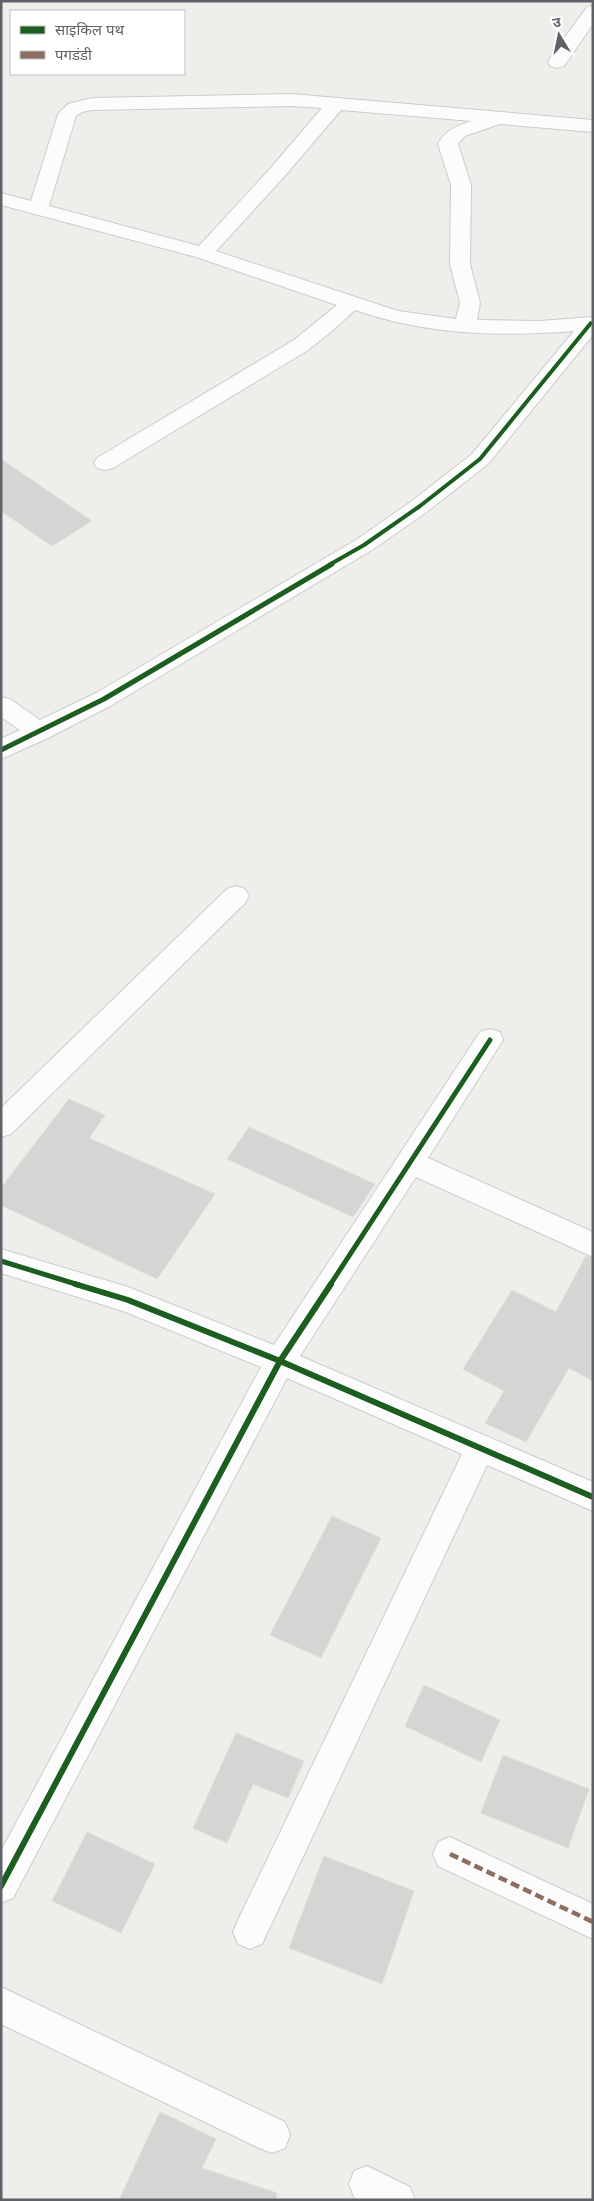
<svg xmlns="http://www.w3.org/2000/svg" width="594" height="2201" viewBox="0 0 594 2201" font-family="Montserrat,'Noto Sans Devanagari',sans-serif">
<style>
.building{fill:#d6d5d3;stroke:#deddd9}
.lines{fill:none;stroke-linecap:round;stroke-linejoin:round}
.minor-casing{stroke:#cbcccc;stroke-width:2}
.minor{fill:#fdfcfc;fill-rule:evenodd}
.quiet{stroke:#8d6e63;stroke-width:4.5;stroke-dasharray:9 4.5;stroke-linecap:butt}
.cycleway-far2-casing{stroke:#fff;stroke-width:6}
.cycleway-far1-casing{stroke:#fff;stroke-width:8}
.cycleway-casing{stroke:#fff;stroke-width:9}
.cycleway-far2{stroke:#1b5e20;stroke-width:4}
.cycleway-far1{stroke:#1b5e20;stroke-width:5}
.cycleway{stroke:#1b5e20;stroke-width:6}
</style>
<rect width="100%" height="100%" fill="#efeeea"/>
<path class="building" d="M1 459 92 521 52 546 1 511Z
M69 1099 105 1115 89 1138 215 1194 157 1279 1 1205V1188Z
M249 1127 375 1184 353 1217 227 1159Z
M586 1256 593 1259V1381L569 1368 526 1442 485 1423 504 1391 463 1369 512 1290 556 1312Z
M332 1516 381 1538 321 1658 270 1635Z
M424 1685 500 1720 481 1762 405 1726Z
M236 1733 304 1761 288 1798 253 1784 227 1843 193 1828Z
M503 1755 589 1789 568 1848 481 1813Z
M87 1832 155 1864 121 1933 52 1901Z
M324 1856 414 1891 382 1984 289 1948Z
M160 2112 216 2139 202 2168 277 2193 276 2200H119Z"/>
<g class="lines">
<defs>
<path id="minor" d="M593 6V24L564 66 557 68 550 66 548 62 550 58 587 7Z
M291 94 593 120V132L500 124 465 136 458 144 471 185 470 264 480 303 477 320 540 321 593 317V335L488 464 428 511 372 550 112 705 48 738 1 759V739L20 730 1 717V697L10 699 40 720 96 693 356 540 412 501 472 454 574 331C498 337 428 335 355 310L332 331 308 350 113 468 105 470 97 468 94 463 97 458 294 340 337 305 196 257 1 205V193L31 201 58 114 68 104 92 98ZM291 106 322 108 269 170 199 246 49 206 76 116 82 112 92 110ZM341 110 472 121C457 126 446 129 438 144L451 185 450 264 460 303 456 319 398 311 216 251 283 178Z
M236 886 245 889 249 896 245 903 11 1134 1 1137V1108L227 889Z
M490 1029 500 1032 503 1040 428 1158 593 1232V1257L416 1177 300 1356 593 1482V1511L487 1465 262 1944 250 1949 238 1944 233 1932 238 1920 462 1454 287 1378 13 1898 1 1903V1851L261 1367 123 1311 1 1273V1249L128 1287 274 1345 480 1032Z
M450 1837 593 1904V1939L438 1866 433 1854 438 1842Z
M1 1987 285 2122 290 2135 285 2148 272 2153 259 2148 1 2024Z
M367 2166 410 2187 415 2200H359L354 2197 349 2184 354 2171Z"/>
</defs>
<use href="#minor" class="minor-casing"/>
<use href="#minor" class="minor"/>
<path class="quiet" d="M450 1854 593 1922"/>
<defs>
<path id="cycleway-far2" d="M329 565 364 545 420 506 480 459 591 323"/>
<path id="cycleway-far1" d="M1 750 104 699 332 564
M1 1261 79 1285
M330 1285 490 1040"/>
<path id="cycleway" d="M75 1284 128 1300 280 1361 593 1497
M1 1886 280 1361 331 1284"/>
</defs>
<use href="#cycleway-far2" class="cycleway-far2-casing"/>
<use href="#cycleway-far1" class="cycleway-far1-casing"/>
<use href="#cycleway" class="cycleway-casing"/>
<use href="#cycleway-far2" class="cycleway-far2"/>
<use href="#cycleway-far1" class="cycleway-far1"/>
<use href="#cycleway" class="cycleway"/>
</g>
<rect width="594" height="2201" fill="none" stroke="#5f6368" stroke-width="5"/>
<rect x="10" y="10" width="175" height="65" fill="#ffffff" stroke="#bfc1c3"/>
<rect x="20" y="26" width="25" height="8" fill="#1b5e20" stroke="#bfc1c3"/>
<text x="55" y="35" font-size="15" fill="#5f6368">साइकिल पथ</text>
<rect x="20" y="51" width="25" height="8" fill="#8d6e63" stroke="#bfc1c3"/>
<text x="55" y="60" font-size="15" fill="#5f6368">पगडंडी</text>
<g transform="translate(559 35) rotate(350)" stroke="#ffffff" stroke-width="4" paint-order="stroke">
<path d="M0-4L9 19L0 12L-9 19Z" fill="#5f6368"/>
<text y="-8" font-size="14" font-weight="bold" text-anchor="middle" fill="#5f6368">उ</text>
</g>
</svg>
